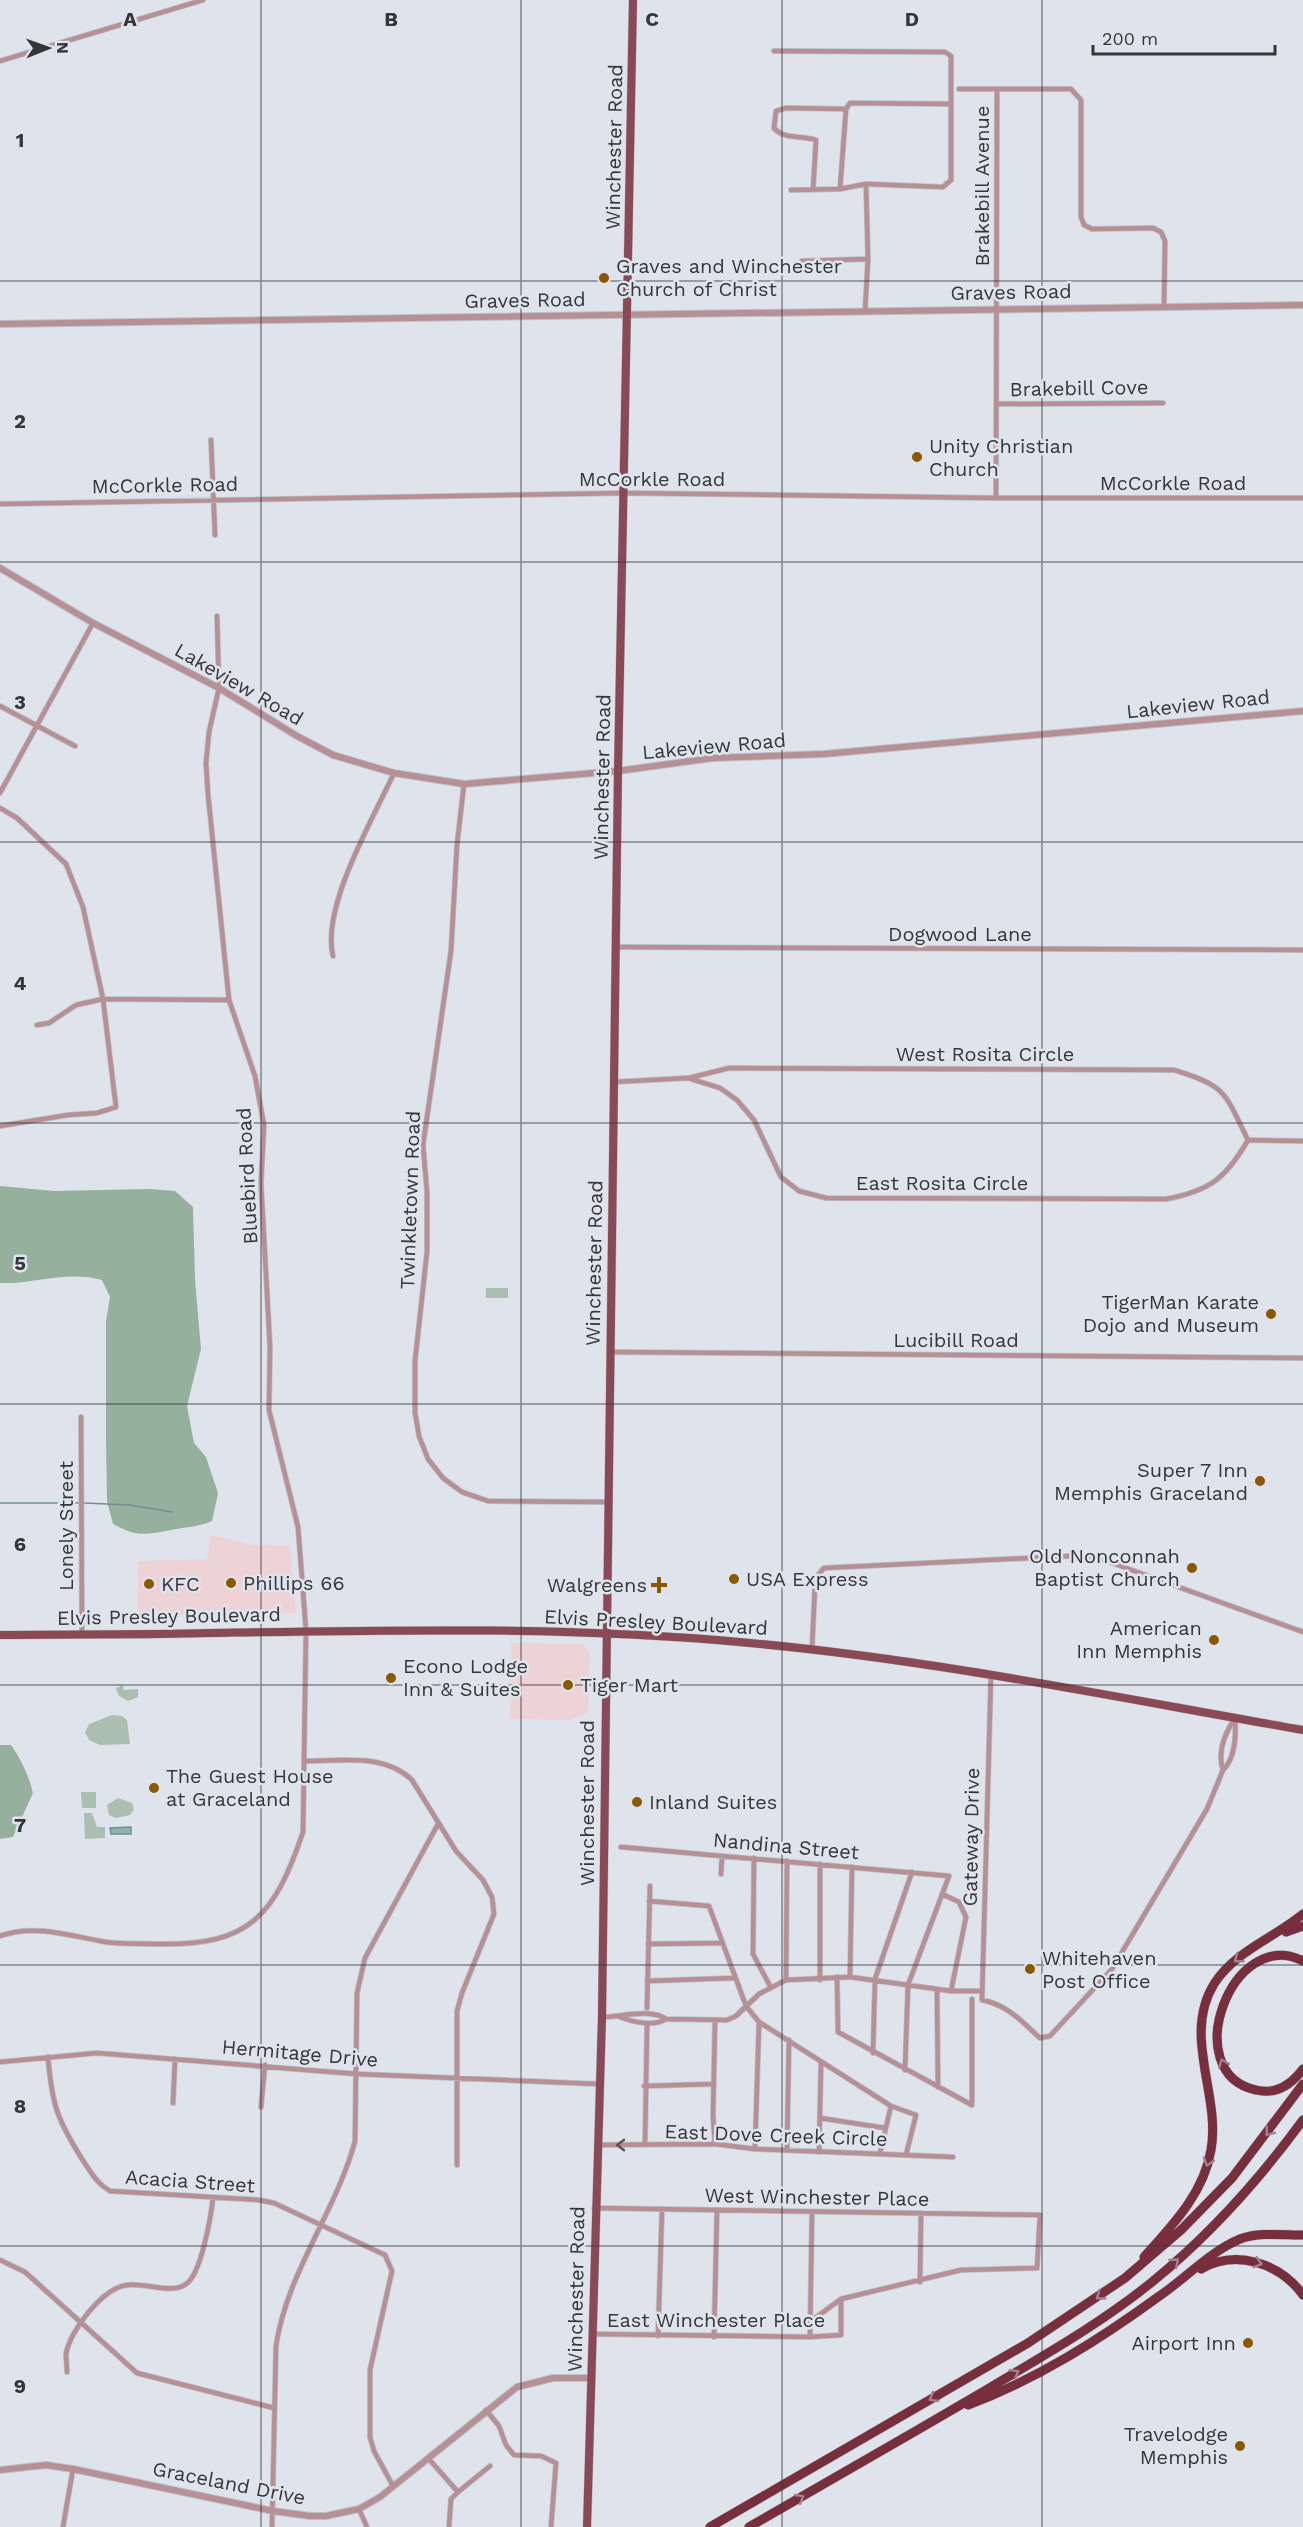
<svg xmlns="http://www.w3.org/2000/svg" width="1303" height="2527" viewBox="0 0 1303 2527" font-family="'Work Sans',sans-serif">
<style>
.commercial{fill:#edd2d6}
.green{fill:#aabfaf}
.forest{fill:#95b09c}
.water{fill:#8db4b5;stroke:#728e90;stroke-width:1.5}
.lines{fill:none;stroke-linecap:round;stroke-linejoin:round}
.stream{stroke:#728e90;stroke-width:1.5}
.minor-casing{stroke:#bdc1c8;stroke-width:6}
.tertiary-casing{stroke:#bdc1c8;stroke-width:8}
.primary-casing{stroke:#bdc1c8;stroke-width:9}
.motorway-casing{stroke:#bdc1c8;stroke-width:10}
.minor{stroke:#b69095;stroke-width:4.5}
.tertiary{stroke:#b69095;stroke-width:6}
.primary{stroke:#894a55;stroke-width:8}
.motorway{stroke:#772f3e;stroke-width:9}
.oneway{stroke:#a6808c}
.oneway2{stroke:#5b5155}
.grid{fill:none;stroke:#343639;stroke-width:1.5;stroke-opacity:0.55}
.poi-dot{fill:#8a5801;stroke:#dfe4ec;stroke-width:2}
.labels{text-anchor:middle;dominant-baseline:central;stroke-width:5;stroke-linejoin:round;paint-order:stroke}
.street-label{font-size:20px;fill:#343639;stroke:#dfe4ec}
.poi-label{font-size:20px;fill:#343639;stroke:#dfe4ec;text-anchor:start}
.grid-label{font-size:20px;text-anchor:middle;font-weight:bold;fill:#343639;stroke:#dfe4ec;stroke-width:5;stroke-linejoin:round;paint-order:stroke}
</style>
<rect width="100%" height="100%" fill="#dfe4ec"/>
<path class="commercial" d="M211 1535 253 1545 290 1546 296 1613 138 1616V1561L207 1559Z
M511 1643 583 1644 590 1653 588 1713 569 1720 512 1719 510 1717Z"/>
<path class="green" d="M486 1288H508V1298H486Z
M123 1685 124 1690 138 1689V1697L128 1701 119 1696 116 1688Z
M112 1715 122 1716 127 1720 130 1744 100 1745 89 1740 85 1733 89 1724Z
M81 1792H96V1808H82Z
M118 1798 132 1803 134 1809 130 1815 116 1818 109 1815 107 1805Z
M84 1813H92L97 1827H105V1838L85 1839Z"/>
<path class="forest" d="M0 1186 54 1191 149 1189 175 1191 193 1207 195 1280 201 1349 187 1406 194 1443 206 1457 218 1493 212 1521C198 1527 186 1527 171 1530 145 1535 137 1537 113 1524L107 1501 106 1440V1321L110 1297 102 1280C68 1270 35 1284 0 1283Z
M0 1745H11C21 1759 29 1776 33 1793L13 1837 0 1839Z"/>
<path class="water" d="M131 1827V1834H111L110 1828Z"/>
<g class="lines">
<path class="stream" d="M0 1503H79
M84 1503 130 1505 172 1512"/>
<defs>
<path id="minor" d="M774 51 945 52 951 56V180L943 187 866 184 840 189 791 190
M0 61 203 0
M959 89H1071L1081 100V217L1084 225 1092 229 1153 228 1161 232 1165 241 1164 307
M840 189 846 109
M813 190 816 140C802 135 784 140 774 128L776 111 786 108 846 109 850 103 951 104
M802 261 868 259
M865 311 868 259 866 184
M996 404 1163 403
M211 440 215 535
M996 498 997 89
M0 504 625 493 996 498H1303
M0 706 75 746
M464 784 457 845 451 951 423 1145 427 1192V1252L415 1361V1412L419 1436 428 1459 443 1478 462 1492 488 1501 607 1502
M0 793 93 623
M0 808 17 818 66 864 83 907 103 999 116 1107 97 1113 68 1115 0 1126
M616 947 1303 950
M333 956C321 907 373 819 394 773
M37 1025 49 1023 76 1005 103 999 229 1000
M689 1078 729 1068 1174 1070C1227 1086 1224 1092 1248 1140
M614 1082 688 1078 720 1088 737 1100 754 1120 781 1177 799 1191 826 1198 1166 1199C1210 1191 1226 1178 1248 1140
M1248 1140 1303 1141
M610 1352 1303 1358
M81 1417 82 1634
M812 1649 815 1585 818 1575 824 1568 1070 1556 1104 1560 1303 1632
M991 1674 982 2000C1008 2005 1021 2021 1040 2038L1050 2036 1112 1969 1207 1809 1223 1770
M1235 1718C1236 1735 1236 1758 1223 1770 1217 1752 1225 1733 1235 1718Z
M304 1761C342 1761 384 1753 412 1780L456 1851 483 1880 492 1897 494 1914 462 1993 457 2011V2165
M621 1847 949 1876 908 1985 905 2070
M754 1858 753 1954 770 1986
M721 1874 722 1856
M942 1894 959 1902 966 1917 951 1991
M649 1901 709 1906 746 2006 759 2022 891 2106 916 2115 906 2155
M0 1936C32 1924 68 1935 100 1941 119 1945 140 1943 159 1944 250 1946 275 1915 303 1832L306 1630 298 1527 269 1410 270 1347 261 1183 264 1125 255 1076 229 1000 208 794 206 763 209 732 219 688 217 616
M648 1944 721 1943
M837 1977 838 2032 972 2105V1999
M850 1977 852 1867
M786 1980 787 1861
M820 1980V1864
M647 1981 734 1978
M937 1989 938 2087
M647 2008 650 1886
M602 2017C620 2017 651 2008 666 2019L727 2020 736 2016 759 1994 786 1980 850 1977 951 1991H982
M620 2017C633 2022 654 2027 666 2019
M715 2021 713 2116 715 2144
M873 2053 875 1979 912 1872
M48 2057C52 2105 57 2119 82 2159 91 2172 96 2183 110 2191L259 2200 274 2203 385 2255 392 2271 370 2370V2437L374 2451 393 2486
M0 2062 97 2053 357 2074 598 2084
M644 2086 714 2084
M173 2103 175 2059
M261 2107 265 2065
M820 2118 885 2128
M597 2145 715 2144 755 2149 953 2157
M645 2145 647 2027
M755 2149 759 2022
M787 2150 789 2040
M819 2152 821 2063
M880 2153 891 2106
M594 2208 1040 2215 1037 2268 961 2270 841 2299 811 2321
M0 2260 25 2272 137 2373 274 2408
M920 2282 921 2213
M592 2334 810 2337 841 2335V2299
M658 2336 662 2210
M714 2337 717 2210
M810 2337 812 2212
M67 2372C67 2366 66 2359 66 2354 70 2330 103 2288 127 2285 145 2282 171 2295 186 2284 201 2275 211 2216 213 2198
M486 2410 499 2426 506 2445 514 2455 541 2456 556 2463 551 2527
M428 2458 458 2492 451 2499 449 2527
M458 2492 490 2466
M359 2509 367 2527
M63 2527 73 2469
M272 2527 276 2346C287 2272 336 2212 355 2141L357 1993 365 1958 438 1824"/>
<path id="tertiary" d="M0 324 1303 305
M0 568 93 623 219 688 297 736 333 755 394 773 464 784 618 771 713 758 824 754 1303 711
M0 2470 46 2465 73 2469 273 2511 310 2516H326L359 2509 380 2497 517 2387 553 2378H590"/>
<path id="primary" d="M0 1635C70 1634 140 1635 211 1633 390 1630 571 1626 750 1643 936 1660 1119 1698 1303 1730
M587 2527 602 2017 618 771 633 0"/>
<path id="motorway" d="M1286 1932 1303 1926
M1303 1961C1232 1925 1177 2073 1256 2090 1276 2095 1291 2085 1303 2069
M1144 2257C1172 2226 1204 2193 1211 2150 1221 2095 1182 2036 1214 1984 1235 1951 1274 1938 1303 1914
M1201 2269C1236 2249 1280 2263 1303 2295
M968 2405C1037 2379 1099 2340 1158 2297 1185 2279 1209 2252 1240 2239 1259 2232 1283 2235 1303 2235
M710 2527 1028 2343 1125 2278 1181 2230 1232 2178 1303 2084
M749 2527C827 2482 904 2438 981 2393 1039 2358 1099 2325 1152 2282 1210 2235 1259 2180 1303 2120"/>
</defs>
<use href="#minor" class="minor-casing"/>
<use href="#tertiary" class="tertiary-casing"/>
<use href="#primary" class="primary-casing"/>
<use href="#motorway" class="motorway-casing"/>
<use href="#minor" class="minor"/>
<use href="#tertiary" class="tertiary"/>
<use href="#primary" class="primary"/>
<use href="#motorway" class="motorway"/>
</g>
<defs><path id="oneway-chevron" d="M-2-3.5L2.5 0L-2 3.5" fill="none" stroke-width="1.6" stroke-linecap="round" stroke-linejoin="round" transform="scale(1.5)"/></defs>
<g class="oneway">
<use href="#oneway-chevron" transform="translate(1238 1959) rotate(142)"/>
<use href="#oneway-chevron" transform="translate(1223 2063) rotate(-111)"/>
<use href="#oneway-chevron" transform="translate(1269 2132) rotate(128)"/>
<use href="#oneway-chevron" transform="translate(1208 2162) rotate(107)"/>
<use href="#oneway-chevron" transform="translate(1175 2262) rotate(-41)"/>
<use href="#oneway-chevron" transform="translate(1258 2263) rotate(16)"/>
<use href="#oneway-chevron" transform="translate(1100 2296) rotate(144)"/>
<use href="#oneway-chevron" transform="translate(1015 2373) rotate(-30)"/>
<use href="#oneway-chevron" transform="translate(933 2398) rotate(150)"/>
<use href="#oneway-chevron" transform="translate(800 2498) rotate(-30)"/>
</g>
<use class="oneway2" href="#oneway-chevron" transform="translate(621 2145) rotate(-180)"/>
<path class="grid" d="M261 0V2527M521 0V2527M782 0V2527M1042 0V2527M0 281H1303M0 562H1303M0 842H1303M0 1123H1303M0 1404H1303M0 1685H1303M0 1965H1303M0 2246H1303"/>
<g class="poi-dot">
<circle cx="604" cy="278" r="6"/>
<circle cx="917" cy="457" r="6"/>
<circle cx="1271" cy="1314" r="6"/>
<circle cx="1260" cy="1481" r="6"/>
<circle cx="1192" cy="1568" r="6"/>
<circle cx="734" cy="1579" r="6"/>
<circle cx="231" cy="1583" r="6"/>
<circle cx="149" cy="1584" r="6"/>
<path d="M656 1576h6v6h6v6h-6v6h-6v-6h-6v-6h6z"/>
<circle cx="1214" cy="1640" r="6"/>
<circle cx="391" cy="1678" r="6"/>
<circle cx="568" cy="1685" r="6"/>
<circle cx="154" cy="1788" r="6"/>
<circle cx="637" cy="1802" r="6"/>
<circle cx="1030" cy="1969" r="6"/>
<circle cx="1248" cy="2343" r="6"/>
<circle cx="1240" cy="2446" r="6"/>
</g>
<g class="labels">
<g class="street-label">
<text transform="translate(614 147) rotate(-89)">Winchester Road</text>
<text transform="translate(982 186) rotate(-90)">Brakebill Avenue</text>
<text transform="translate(1011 292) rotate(-1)">Graves Road</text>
<text transform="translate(525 300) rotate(-1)">Graves Road</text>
<text transform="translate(1079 388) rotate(-1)">Brakebill Cove</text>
<text x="652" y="479">McCorkle Road</text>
<text x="1173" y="483">McCorkle Road</text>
<text transform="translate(165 485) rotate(-1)">McCorkle Road</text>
<text transform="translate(239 684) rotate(30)">Lakeview Road</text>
<text transform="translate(1198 704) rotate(-6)">Lakeview Road</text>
<text transform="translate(714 746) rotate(-5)">Lakeview Road</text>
<text transform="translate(602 777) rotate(-89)">Winchester Road</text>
<text x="960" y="934">Dogwood Lane</text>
<text x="985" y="1054">West Rosita Circle</text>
<text transform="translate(247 1176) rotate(-93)">Bluebird Road</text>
<text x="942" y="1183">East Rosita Circle</text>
<text transform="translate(410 1200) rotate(-88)">Twinkletown Road</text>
<text transform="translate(594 1263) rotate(-89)">Winchester Road</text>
<text x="956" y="1340">Lucibill Road</text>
<text transform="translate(66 1526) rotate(-90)">Lonely Street</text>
<text transform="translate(169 1616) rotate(-1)">Elvis Presley Boulevard</text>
<text transform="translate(656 1622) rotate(3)">Elvis Presley Boulevard</text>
<text transform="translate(587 1803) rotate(-90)">Winchester Road</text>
<text transform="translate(971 1837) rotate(-89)">Gateway Drive</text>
<text transform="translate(786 1846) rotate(5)">Nandina Street</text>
<text transform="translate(300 2053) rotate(5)">Hermitage Drive</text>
<text transform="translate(776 2135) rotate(2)">East Dove Creek Circle</text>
<text transform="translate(190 2181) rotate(4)">Acacia Street</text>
<text transform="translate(817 2197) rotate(1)">West Winchester Place</text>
<text transform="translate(576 2289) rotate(-89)">Winchester Road</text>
<text x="716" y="2320">East Winchester Place</text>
<text transform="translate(229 2483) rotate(11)">Graceland Drive</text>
</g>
<g class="poi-label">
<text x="616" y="266">Graves and Winchester<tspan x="616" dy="23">Church of Christ</tspan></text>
<text x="929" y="446">Unity Christian<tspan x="929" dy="23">Church</tspan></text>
<text x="1259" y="1302" text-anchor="end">TigerMan Karate<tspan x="1259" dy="23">Dojo and Museum</tspan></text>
<text x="1248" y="1470" text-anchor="end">Super 7 Inn<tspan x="1248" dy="23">Memphis Graceland</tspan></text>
<text x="1180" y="1556" text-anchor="end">Old Nonconnah<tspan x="1180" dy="23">Baptist Church</tspan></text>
<text x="746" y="1579">USA Express</text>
<text x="243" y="1583">Phillips 66</text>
<text x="161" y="1584">KFC</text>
<text x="647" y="1585" text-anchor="end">Walgreens</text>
<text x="1202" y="1628" text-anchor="end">American<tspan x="1202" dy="23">Inn Memphis</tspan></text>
<text x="403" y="1666">Econo Lodge<tspan x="403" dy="23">Inn &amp; Suites</tspan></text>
<text x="580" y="1685">Tiger Mart</text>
<text x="166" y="1776">The Guest House<tspan x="166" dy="23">at Graceland</tspan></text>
<text x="649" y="1802">Inland Suites</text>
<text x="1042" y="1958">Whitehaven<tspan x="1042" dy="23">Post Office</tspan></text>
<text x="1236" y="2343" text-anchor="end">Airport Inn</text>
<text x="1228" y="2434" text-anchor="end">Travelodge<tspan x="1228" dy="23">Memphis</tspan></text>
</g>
</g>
<g class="grid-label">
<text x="130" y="26">A</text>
<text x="391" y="26">B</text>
<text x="652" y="26">C</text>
<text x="912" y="26">D</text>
<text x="20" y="147">1</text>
<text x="20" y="428">2</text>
<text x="20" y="709">3</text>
<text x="20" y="990">4</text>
<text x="20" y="1270">5</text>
<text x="20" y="1551">6</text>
<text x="20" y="1832">7</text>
<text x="20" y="2113">8</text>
<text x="20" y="2393">9</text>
</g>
<g transform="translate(48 48) rotate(89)" stroke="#dfe4ec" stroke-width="4.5" paint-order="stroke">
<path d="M0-4.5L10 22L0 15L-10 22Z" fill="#343639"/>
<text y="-9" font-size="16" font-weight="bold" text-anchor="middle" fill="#343639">N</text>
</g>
<path d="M1093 45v9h182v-9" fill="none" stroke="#343639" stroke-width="3"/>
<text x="1102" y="45" font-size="18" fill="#343639" stroke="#dfe4ec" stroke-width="4.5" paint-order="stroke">200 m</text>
</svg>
